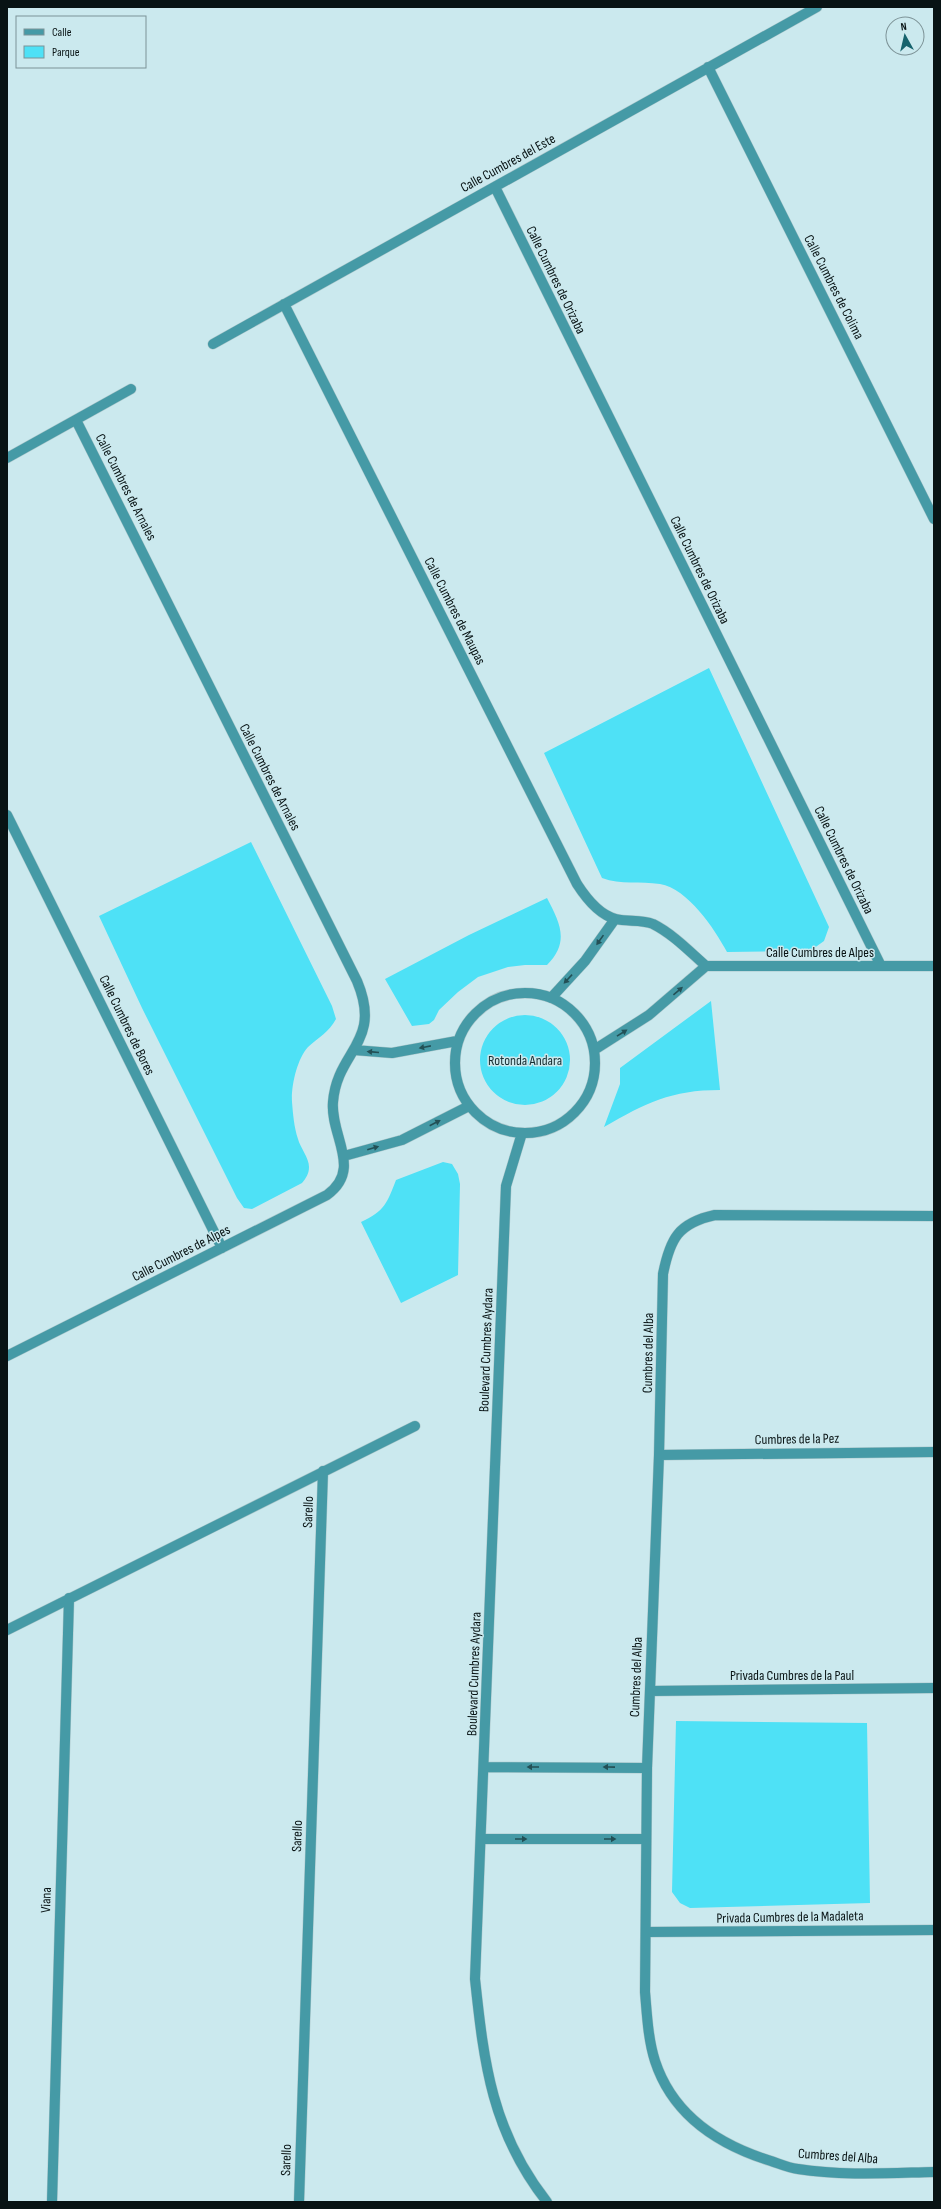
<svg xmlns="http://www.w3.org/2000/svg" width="941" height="2209" viewBox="0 0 941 2209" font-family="'Sofia Sans Condensed',sans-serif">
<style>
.green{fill:#4ee1f6}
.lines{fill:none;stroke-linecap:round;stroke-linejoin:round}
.street-casing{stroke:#acc7cb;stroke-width:11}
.street{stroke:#459aa6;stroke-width:10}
.oneway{fill:#235056}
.labels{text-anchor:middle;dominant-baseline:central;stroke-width:3;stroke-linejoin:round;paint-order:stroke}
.street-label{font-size:14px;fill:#081314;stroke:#cbe9ee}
.park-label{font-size:14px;fill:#162e32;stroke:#cbe9ee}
</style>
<rect width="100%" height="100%" fill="#cbe9ee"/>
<path class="green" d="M709 668 829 927 824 941 810 951 727 952C714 928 688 889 660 884 640 881 621 885 602 878L544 753Z
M251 842 332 1006 336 1019C329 1032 319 1037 308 1047 297 1059 291 1086 292 1102 293 1114 294 1127 298 1139 300 1147 309 1158 309 1167 309 1174 306 1178 302 1183L252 1209 244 1208 237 1198 142 1008 99 916Z
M547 898C560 923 570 942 547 965H525L508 967 478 977 458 992 439 1010 434 1020 429 1024 412 1026 385 979 469 935Z
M711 1001 720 1090C671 1090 646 1103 604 1127L620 1084V1068Z
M480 1060a45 45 0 1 1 90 0a45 45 0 1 1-90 0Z
M443 1162 452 1164 458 1174 460 1184 458 1275 401 1303 361 1222C385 1211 387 1203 396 1180Z
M676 1721 867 1723 870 1903 690 1908 680 1903 672 1892Z"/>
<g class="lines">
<defs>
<path id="street" d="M708 67 934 519
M495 187 881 966
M284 304 577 884C586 898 599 915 616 919 628 922 641 919 653 924 673 934 690 952 706 966
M213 344 817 7
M7 458 131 389
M7 815 222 1248
M706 966H934
M455 1063a70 70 0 1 1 140 0a70 70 0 1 1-140 0Z
M551 998 585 961 615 919
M354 1050 392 1053 457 1041
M594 1050 649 1015 706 966
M522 1133 506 1186 475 1979C484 2064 492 2132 547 2202
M344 1156 402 1140 469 1106
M934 1216 715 1215C678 1223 670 1239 663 1274L659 1455 647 1768 645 1992C647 2015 648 2039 655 2061 673 2116 719 2145 771 2161 780 2164 789 2168 798 2169 843 2176 889 2173 934 2172
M7 1356 327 1195C363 1169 330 1136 333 1102 337 1050 383 1043 357 981L76 420
M659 1455 934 1452
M7 1630 415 1426
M650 1691 934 1688
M484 1767 647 1768
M482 1839H646
M646 1932 934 1930
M52 2202 69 1598
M299 2202 323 1471"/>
</defs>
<use href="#street" class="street-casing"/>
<use href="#street" class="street"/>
</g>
<defs><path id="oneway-solid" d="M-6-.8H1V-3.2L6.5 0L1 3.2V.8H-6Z"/></defs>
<g class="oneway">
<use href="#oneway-solid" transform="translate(600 940) rotate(125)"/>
<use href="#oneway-solid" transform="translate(568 979) rotate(133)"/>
<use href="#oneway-solid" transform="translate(678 991) rotate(-40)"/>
<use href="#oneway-solid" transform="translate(622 1033) rotate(-32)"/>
<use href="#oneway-solid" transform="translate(425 1047) rotate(169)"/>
<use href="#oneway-solid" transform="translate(373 1052) rotate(-175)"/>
<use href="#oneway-solid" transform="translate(435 1123) rotate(-27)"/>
<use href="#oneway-solid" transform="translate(373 1148) rotate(-16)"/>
<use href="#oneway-solid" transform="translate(533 1767) rotate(180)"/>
<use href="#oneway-solid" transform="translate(609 1767) rotate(-179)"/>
<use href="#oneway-solid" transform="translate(521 1839)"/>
<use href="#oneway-solid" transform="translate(610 1839)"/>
</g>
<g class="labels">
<g class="street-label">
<text transform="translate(508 163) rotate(-29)">Calle Cumbres del Este</text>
<text transform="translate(556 280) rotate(64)">Calle Cumbres de Orizaba</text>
<text transform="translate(834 287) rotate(63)">Calle Cumbres de Colima</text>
<text transform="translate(126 487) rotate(63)">Calle Cumbres de Arnales</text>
<text transform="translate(700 570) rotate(64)">Calle Cumbres de Orizaba</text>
<text transform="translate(455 611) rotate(63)">Calle Cumbres de Maupas</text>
<text transform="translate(270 777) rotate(63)">Calle Cumbres de Arnales</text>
<text transform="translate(844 860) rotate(64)">Calle Cumbres de Orizaba</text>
<text x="820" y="952">Calle Cumbres de Alpes</text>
<text transform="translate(127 1025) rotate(64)">Calle Cumbres de Bores</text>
<text transform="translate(181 1253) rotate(-27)">Calle Cumbres de Alpes</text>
<text transform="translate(486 1350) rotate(-88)">Boulevard Cumbres Aydara</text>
<text transform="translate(648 1353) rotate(-89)">Cumbres del Alba</text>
<text transform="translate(797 1439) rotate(-1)">Cumbres de la Pez</text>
<text transform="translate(308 1512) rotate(-88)">Sarello</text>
<text transform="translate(474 1674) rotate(-88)">Boulevard Cumbres Aydara</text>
<text x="792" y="1675">Privada Cumbres de la Paul</text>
<text transform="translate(636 1677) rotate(-88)">Cumbres del Alba</text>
<text transform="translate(297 1836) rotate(-88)">Sarello</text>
<text transform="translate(46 1900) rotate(-88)">Viana</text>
<text transform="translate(790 1917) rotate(-1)">Privada Cumbres de la Madaleta</text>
<text transform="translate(838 2156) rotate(4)">Cumbres del Alba</text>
<text transform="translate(286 2160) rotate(-88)">Sarello</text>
</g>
<g class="park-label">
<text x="525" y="1060">Rotonda Andara</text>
</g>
</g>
<rect width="941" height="2209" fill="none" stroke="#081314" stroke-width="16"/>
<rect x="16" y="16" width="130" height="52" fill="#cbe9ee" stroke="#7d9397"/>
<rect x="24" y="29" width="20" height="6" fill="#459aa6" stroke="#7d9397"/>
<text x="52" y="36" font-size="12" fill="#081314">Calle</text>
<rect x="24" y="46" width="20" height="12" fill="#4ee1f6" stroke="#7d9397"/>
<text x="52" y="56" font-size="12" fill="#081314">Parque</text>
<g transform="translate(905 36) rotate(352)"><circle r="19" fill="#cbe9ee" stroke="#7d9397"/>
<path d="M0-3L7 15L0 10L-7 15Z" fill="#16636d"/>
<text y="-6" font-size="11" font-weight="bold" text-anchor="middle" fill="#081314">N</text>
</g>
</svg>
